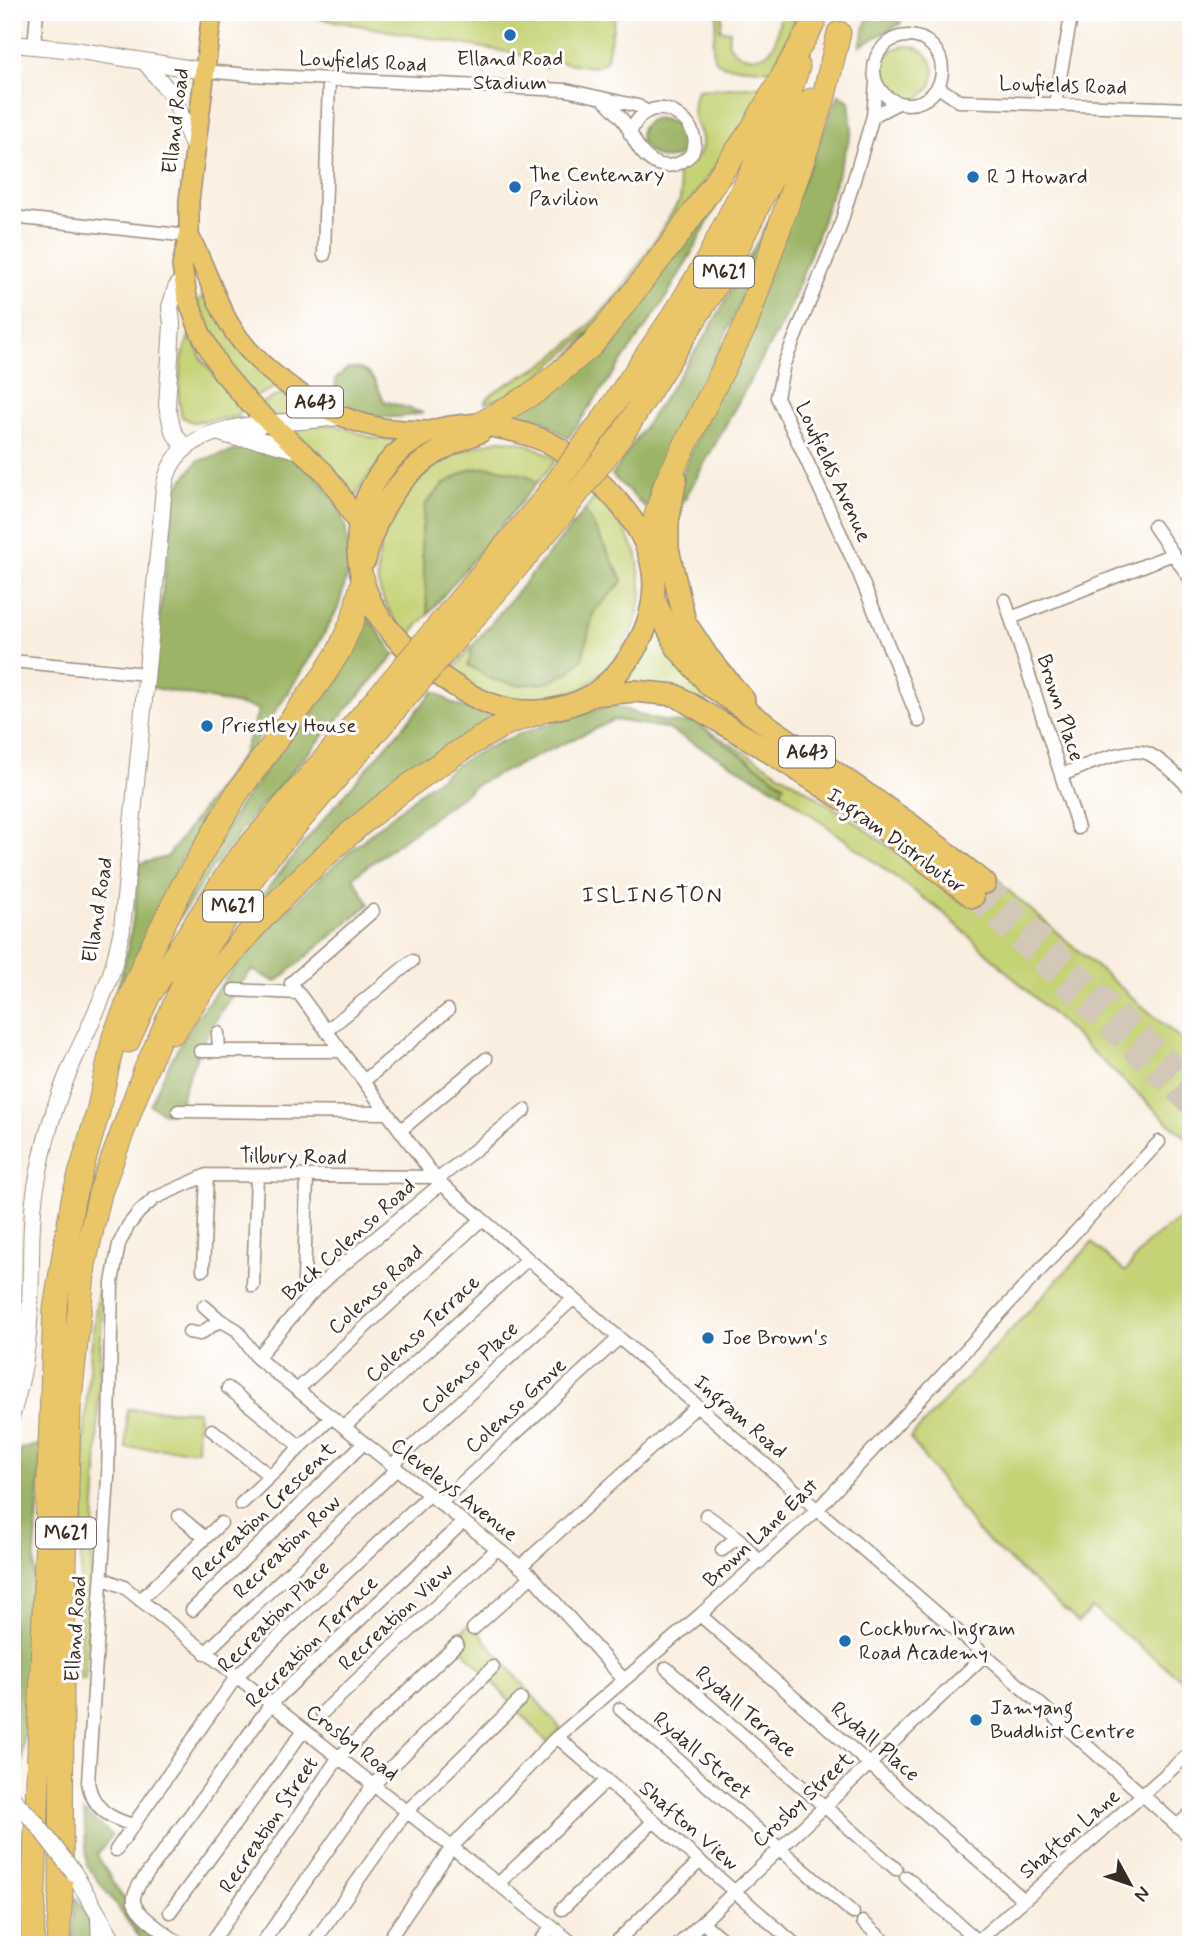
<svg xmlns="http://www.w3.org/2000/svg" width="1203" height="1957" viewBox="0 0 1203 1957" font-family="Mynerve,sans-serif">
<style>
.green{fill:#c5d274;stroke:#807e49;stroke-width:2}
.forest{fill:#9cb466;stroke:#6c6f42;stroke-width:2}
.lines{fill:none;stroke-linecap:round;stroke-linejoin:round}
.trunk-tunnel{stroke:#d3c7b8;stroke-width:21;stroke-dasharray:21 10;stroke-linecap:butt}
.minor-casing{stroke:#9a8c7e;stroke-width:15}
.tertiary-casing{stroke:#9a8c7e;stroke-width:18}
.primary-casing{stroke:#9a8c7e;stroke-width:22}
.trunk-casing{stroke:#9a8c7e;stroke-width:24}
.motorway-casing{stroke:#9a8c7e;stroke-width:25}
.minor{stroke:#fff;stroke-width:12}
.tertiary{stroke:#fff;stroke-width:16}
.primary{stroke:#ebc669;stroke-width:19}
.trunk{stroke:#ebc669;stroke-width:21}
.motorway{stroke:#ebc669;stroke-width:23}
.tertiary-bridge-casing{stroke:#9a8c7e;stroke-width:18;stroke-linecap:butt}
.motorway-bridge-casing{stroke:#9a8c7e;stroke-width:25;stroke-linecap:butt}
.tertiary-bridge{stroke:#fff;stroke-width:16}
.motorway-bridge{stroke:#ebc669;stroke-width:23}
.poi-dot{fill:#1f6fb2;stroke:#fff;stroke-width:2.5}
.labels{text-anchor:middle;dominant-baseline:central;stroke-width:6;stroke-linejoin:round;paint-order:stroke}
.shield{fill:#fff;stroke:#766a62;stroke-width:2}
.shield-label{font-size:19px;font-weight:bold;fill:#3b2a1e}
.poi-label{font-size:21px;fill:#3b2a1e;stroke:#fff;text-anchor:start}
.street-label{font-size:21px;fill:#3b2a1e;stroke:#fff}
.neighbourhood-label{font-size:23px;letter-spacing:2px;fill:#3b2a1e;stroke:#fff}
</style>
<rect width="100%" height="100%" fill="#fff"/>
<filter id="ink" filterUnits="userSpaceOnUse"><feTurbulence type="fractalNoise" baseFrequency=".0143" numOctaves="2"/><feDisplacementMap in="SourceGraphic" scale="14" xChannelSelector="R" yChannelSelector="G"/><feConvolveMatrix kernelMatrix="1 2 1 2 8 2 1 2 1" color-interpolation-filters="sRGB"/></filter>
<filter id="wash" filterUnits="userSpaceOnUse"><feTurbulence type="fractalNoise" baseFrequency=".00686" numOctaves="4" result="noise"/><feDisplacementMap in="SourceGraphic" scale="28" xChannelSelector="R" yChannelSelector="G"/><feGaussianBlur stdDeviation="1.57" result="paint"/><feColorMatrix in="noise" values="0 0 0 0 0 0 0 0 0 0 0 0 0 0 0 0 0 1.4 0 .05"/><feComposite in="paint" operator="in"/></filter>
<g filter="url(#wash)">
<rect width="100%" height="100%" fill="#f9eedf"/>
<path class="green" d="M284 12H616L606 62 593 67 547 60 546 67 533 64 534 57Z
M718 12H723L720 30 730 31 728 43C734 51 740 57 751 57 778 59 777 32 781 12H799L773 70 724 66 714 59 713 43Z
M880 73a27 27 0 1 1 54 0a27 27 0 1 1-54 0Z
M765 86 746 125 603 320 529 385 502 398 485 403C488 390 529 374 542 365 606 320 640 266 680 200L681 191 676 171C691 165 704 156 702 138 701 131 695 124 694 117 692 108 694 99 697 90Z
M203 297 207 298 276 387 253 398 220 358 197 301Z
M191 332 202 359 241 410 238 417 192 422 182 417C175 395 181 353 191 332Z
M283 393 315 413 275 417 259 404Z
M311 424 336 425 373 438 401 440 364 481 352 504 315 453 290 426Z
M498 440C522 440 536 446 556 460L537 483 528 476 492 467 471 469 444 484 425 505 421 540 428 614 408 637C396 622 386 609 380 591 366 546 407 479 446 458 462 449 480 445 498 440Z
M597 495 618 518 637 554 642 594 634 628 612 664 583 688 537 703 484 695 449 674 473 645 469 666 587 634 594 611 623 581 585 510Z
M656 627 710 696 707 702 621 684 642 659Z
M694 722C749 755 805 787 858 824 895 849 928 879 965 904L993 880 1009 891 1191 1048V1136L1188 1139 1168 1122 945 914 781 792 784 784Z
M1191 1210V1687L1092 1608 1078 1622 978 1532 910 1438 1092 1243 1125 1272 1146 1244Z
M100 1280 104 1281 99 1369 97 1472 85 1679H80C81 1545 79 1413 100 1280Z
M127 1409 198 1411 197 1450 126 1448Z
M471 1623 561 1729 547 1742 453 1639Z
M17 1830 23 1833 20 1945H15Z"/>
<path class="forest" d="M869 12H903L900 24 860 46Z
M839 94 849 101 852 131 821 225 789 310 677 513 678 483Z
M656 118C676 121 688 132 684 153 653 174 620 129 656 118Z
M728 183 691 254 662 304 568 438 543 420 539 425 504 415 527 403Z
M773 214C742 309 696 399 651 488L646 508 612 475 708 332Z
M348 368C373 367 375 382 384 401L423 413C388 420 359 422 335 391L336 379Z
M252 446 281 451 309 468 335 499 345 525 351 563 338 608 315 650 180 860 119 998 115 997C129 953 136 910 139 864L167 857 243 754 259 709 150 687 176 489 198 461Z
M492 467 528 476 537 483 428 614 421 540 425 505 444 484 471 469Z
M585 510 623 581 594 611 582 659 568 673 546 683 517 685 491 679 468 665 473 645Z
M367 616 395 655 252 817 211 870 162 945 239 806 348 659Z
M434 691 454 704 507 721 468 739 219 955C283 861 360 778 434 691Z
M614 705C638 715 667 726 694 722L784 785 781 792 666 728 614 720 479 783 353 877 369 904 276 982 252 970C218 1009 189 1061 178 1111L166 1114 150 1105C159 1086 167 1066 178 1048 229 961 304 889 381 825 409 802 438 776 469 757 514 732 565 719 614 705Z
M42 1444 21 1780 12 1771V1474L20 1449Z
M84 1812 112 1835 97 1855C116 1887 134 1921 163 1945H145L87 1865Z
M12 1815 18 1820 15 1945H12Z
M75 1897 86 1913 94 1945H72Z"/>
</g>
<g filter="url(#ink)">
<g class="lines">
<path class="trunk-tunnel" d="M985 883 1191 1082
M973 897 1191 1106"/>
<defs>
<path id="minor" d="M874 70a34 34 0 1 1 68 0a34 34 0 1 1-68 0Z
M34 46 37 12
M205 71 249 75 566 90 638 106 647 112
M876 83 873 116 839 230 784 364 777 397 858 571 919 721
M938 87 959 101 1191 109
M603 99C610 106 619 114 625 123 635 139 638 155 657 164 666 167 675 166 683 161 722 137 652 74 630 134
M1055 104 1072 12
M873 116 898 103
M12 217 189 236
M324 255 329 79
M1154 526 1191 580
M1005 600 1078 828
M1011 618 1173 554
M12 661 146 674
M1061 775C1082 768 1129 744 1149 754 1165 762 1178 777 1191 789
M373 911 291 983 437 1180 985 1655 1191 1838
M234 990 298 993
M326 1031 412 961
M218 1033 219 1051
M200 1051H341
M364 1081 448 1010
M178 1111 387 1113
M401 1130 486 1059
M437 1180 525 1110
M203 1270 207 1175
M304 1281 307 1177
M253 1286 257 1176
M204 1306 220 1320
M189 1332 200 1334 220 1320 237 1330 257 1358 532 1576 624 1680
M257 1358 310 1295 332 1274 441 1184
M228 1388 301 1447
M297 1390 482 1219
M344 1427 528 1259
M212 1430 270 1476
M392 1465 573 1299
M440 1503 619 1338
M241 1504 332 1417
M706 1515 737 1537 760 1562
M179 1516 205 1538
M722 1550 737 1537
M520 1567 697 1406
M102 1578 124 1587 575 1945
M140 1600 221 1523
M192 1610 364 1443
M700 1615 1024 1900
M473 1629 532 1576
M205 1653 397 1469
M666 1668 896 1869
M620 1709 853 1913
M322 1713 497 1549
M557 1737 796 1945
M134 1825C110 1819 92 1808 88 1782L108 1478 112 1283 119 1244 128 1226 139 1212 155 1198 207 1175 435 1177
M1177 1826 1191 1813
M116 1850 236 1677 429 1495
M906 1877 978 1941
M498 1884 607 1780
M562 1909 654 1821
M170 1912 304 1730
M702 1922 729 1945
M863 1922 889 1945
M182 1945C170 1936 137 1916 134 1902 133 1895 136 1891 139 1885L271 1704 463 1522
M210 1945 339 1757 457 1644
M261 1945 373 1785 493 1667
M312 1945 407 1811 521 1699
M385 1945 452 1847 555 1739 700 1615 817 1510 1159 1142
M537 1945 552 1927
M613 1945 700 1861
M678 1945 985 1655
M973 1945 1191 1752"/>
<path id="tertiary" d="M12 44 75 50 205 71
M145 62 174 98 194 148
M183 278 176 288 170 307 172 324 167 406 173 431 185 449
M220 433 237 438 260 440 300 451
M12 1414C23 1378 29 1341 30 1304 32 1260 29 1219 38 1176 45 1139 55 1103 70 1069 84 1036 102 1004 112 970 116 957 119 943 122 929L161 523C163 504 162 481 172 464 201 414 295 427 343 416
M74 1873 116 1945
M99 1918 100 1945"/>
<path id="primary" d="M212 12 189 201V236L182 266 187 297 201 334 221 370 250 404 324 472 337 489 358 524
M189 236C204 263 212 292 227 320 254 369 322 416 377 427 394 431 413 430 430 431"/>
<path id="trunk" d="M480 424C507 429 537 434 560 449 570 456 580 466 589 473 643 520 675 575 638 644 625 667 603 692 578 702 518 726 470 701 424 663 406 649 389 632 377 613 338 550 360 464 428 433 443 426 464 426 480 424Z
M676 478 668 522V549L685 622 708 657 744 700
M365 560C381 491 415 456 480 432
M654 599 677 648 709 685 910 824 985 883
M593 695 634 691 675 695 754 742 847 802 973 897"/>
<path id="motorway" d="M602 421 678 309 708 259 786 103 798 67
M480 424 537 391 592 345 676 238 752 129 814 22
M622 435 728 266 811 100
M647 545 666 483 746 324 822 104 839 33
M439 625 543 501
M457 637 560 516
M174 1032C247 916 380 793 500 727 512 720 527 717 540 712
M128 1041 149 995 234 864 373 703
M32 1945 55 1309 73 1199 98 1112 114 1037 144 963 183 885 237 793 324 675 339 651 353 619 363 580
M58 1945 61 1892 62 1685 69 1409 84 1265 100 1193 145 1071 188 974 262 864 391 714"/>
</defs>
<use href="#minor" class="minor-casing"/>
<use href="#tertiary" class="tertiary-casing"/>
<use href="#primary" class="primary-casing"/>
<use href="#trunk" class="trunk-casing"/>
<use href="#motorway" class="motorway-casing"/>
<use href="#minor" class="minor"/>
<use href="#tertiary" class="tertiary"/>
<use href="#primary" class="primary"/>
<use href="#trunk" class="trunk"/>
<use href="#motorway" class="motorway"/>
<defs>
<path id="tertiary-bridge" d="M12 1798 36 1823 74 1873"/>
<path id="motorway-bridge" d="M543 501 602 421
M560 516 622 435
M373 703 439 625
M391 714 457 637"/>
</defs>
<use href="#tertiary-bridge" class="tertiary-bridge-casing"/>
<use href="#motorway-bridge" class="motorway-bridge-casing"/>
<use href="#tertiary-bridge" class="tertiary-bridge"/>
<use href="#motorway-bridge" class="motorway-bridge"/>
</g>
</g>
<g class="poi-dot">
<circle cx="510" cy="35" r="7"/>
<circle cx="973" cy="177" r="7"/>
<circle cx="515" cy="187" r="7"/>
<circle cx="207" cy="726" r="7"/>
<circle cx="708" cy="1338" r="7"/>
<circle cx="845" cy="1641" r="7"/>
<circle cx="976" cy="1720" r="7"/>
</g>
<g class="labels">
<g class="shield">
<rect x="694" y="256.5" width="60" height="31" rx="5"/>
<rect x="287" y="386.5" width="56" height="31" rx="5"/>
<rect x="779" y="736.5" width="56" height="31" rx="5"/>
<rect x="203" y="890.5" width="60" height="31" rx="5"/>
<rect x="36" y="1517.5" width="60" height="31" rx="5"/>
</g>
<g class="shield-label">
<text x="724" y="272">M621</text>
<text x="315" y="402">A643</text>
<text x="807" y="752">A643</text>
<text x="233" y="906">M621</text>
<text x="66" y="1533">M621</text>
</g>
<g class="poi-label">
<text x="510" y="59" text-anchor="middle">Elland Road<tspan x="510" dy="24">Stadium</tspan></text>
<text x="529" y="175">The Centenary<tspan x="529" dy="24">Pavilion</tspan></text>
<text x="987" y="177">R J Howard</text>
<text x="221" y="726">Priestley House</text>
<text x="722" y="1338">Joe Brown's</text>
<text x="859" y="1629">Cockburn Ingram<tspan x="859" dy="24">Road Academy</tspan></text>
<text x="990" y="1708">Jamyang<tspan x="990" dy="24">Buddhist Centre</tspan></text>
</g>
<g class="street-label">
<text transform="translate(363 62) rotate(3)">Lowfields Road</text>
<text transform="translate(1063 86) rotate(2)">Lowfields Road</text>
<text transform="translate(176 121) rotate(-83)">Elland Road</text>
<text transform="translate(833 472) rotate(65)">Lowfields Avenue</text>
<text transform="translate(1060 708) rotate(72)">Brown Place</text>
<text transform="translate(896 841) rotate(36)">Ingram Distributor</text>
<text transform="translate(98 910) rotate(-81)">Elland Road</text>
<text transform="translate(293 1157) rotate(1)">Tilbury Road</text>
<text transform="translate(349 1240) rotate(-42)">Back Colenso Road</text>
<text transform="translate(376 1290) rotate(-43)">Colenso Road</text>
<text transform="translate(423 1329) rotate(-43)">Colenso Terrace</text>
<text transform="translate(470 1368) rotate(-43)">Colenso Place</text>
<text transform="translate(516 1406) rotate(-43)">Colenso Grove</text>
<text transform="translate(740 1417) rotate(41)">Ingram Road</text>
<text transform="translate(454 1490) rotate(38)">Cleveleys Avenue</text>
<text transform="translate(264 1512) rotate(-44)">Recreation Crescent</text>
<text transform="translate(761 1533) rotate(-43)">Brown Lane East</text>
<text transform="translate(287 1547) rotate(-44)">Recreation Row</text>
<text transform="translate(274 1617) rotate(-45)">Recreation Place</text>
<text transform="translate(396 1617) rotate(-43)">Recreation View</text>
<text transform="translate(76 1629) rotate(-86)">Elland Road</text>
<text transform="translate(312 1642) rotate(-45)">Recreation Terrace</text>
<text transform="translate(746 1712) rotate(41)">Rydall Terrace</text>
<text transform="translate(875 1742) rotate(41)">Rydall Place</text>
<text transform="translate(352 1743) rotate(38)">Crosby Road</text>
<text transform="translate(702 1756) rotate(41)">Rydall Street</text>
<text transform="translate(803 1800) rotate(-43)">Crosby Street</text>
<text transform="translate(269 1825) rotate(-56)">Recreation Street</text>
<text transform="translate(689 1826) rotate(41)">Shafton View</text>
<text transform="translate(1070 1834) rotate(-41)">Shafton Lane</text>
</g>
<g class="neighbourhood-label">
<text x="653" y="896">ISLINGTON</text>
</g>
</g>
<rect width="1203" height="1957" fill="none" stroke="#fff" stroke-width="42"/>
<g transform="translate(1130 1884) rotate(130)" stroke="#ffffff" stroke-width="5" paint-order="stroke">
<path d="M0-5L12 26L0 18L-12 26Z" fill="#3b2a1e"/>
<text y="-10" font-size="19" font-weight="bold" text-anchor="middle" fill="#3b2a1e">N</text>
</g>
</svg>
